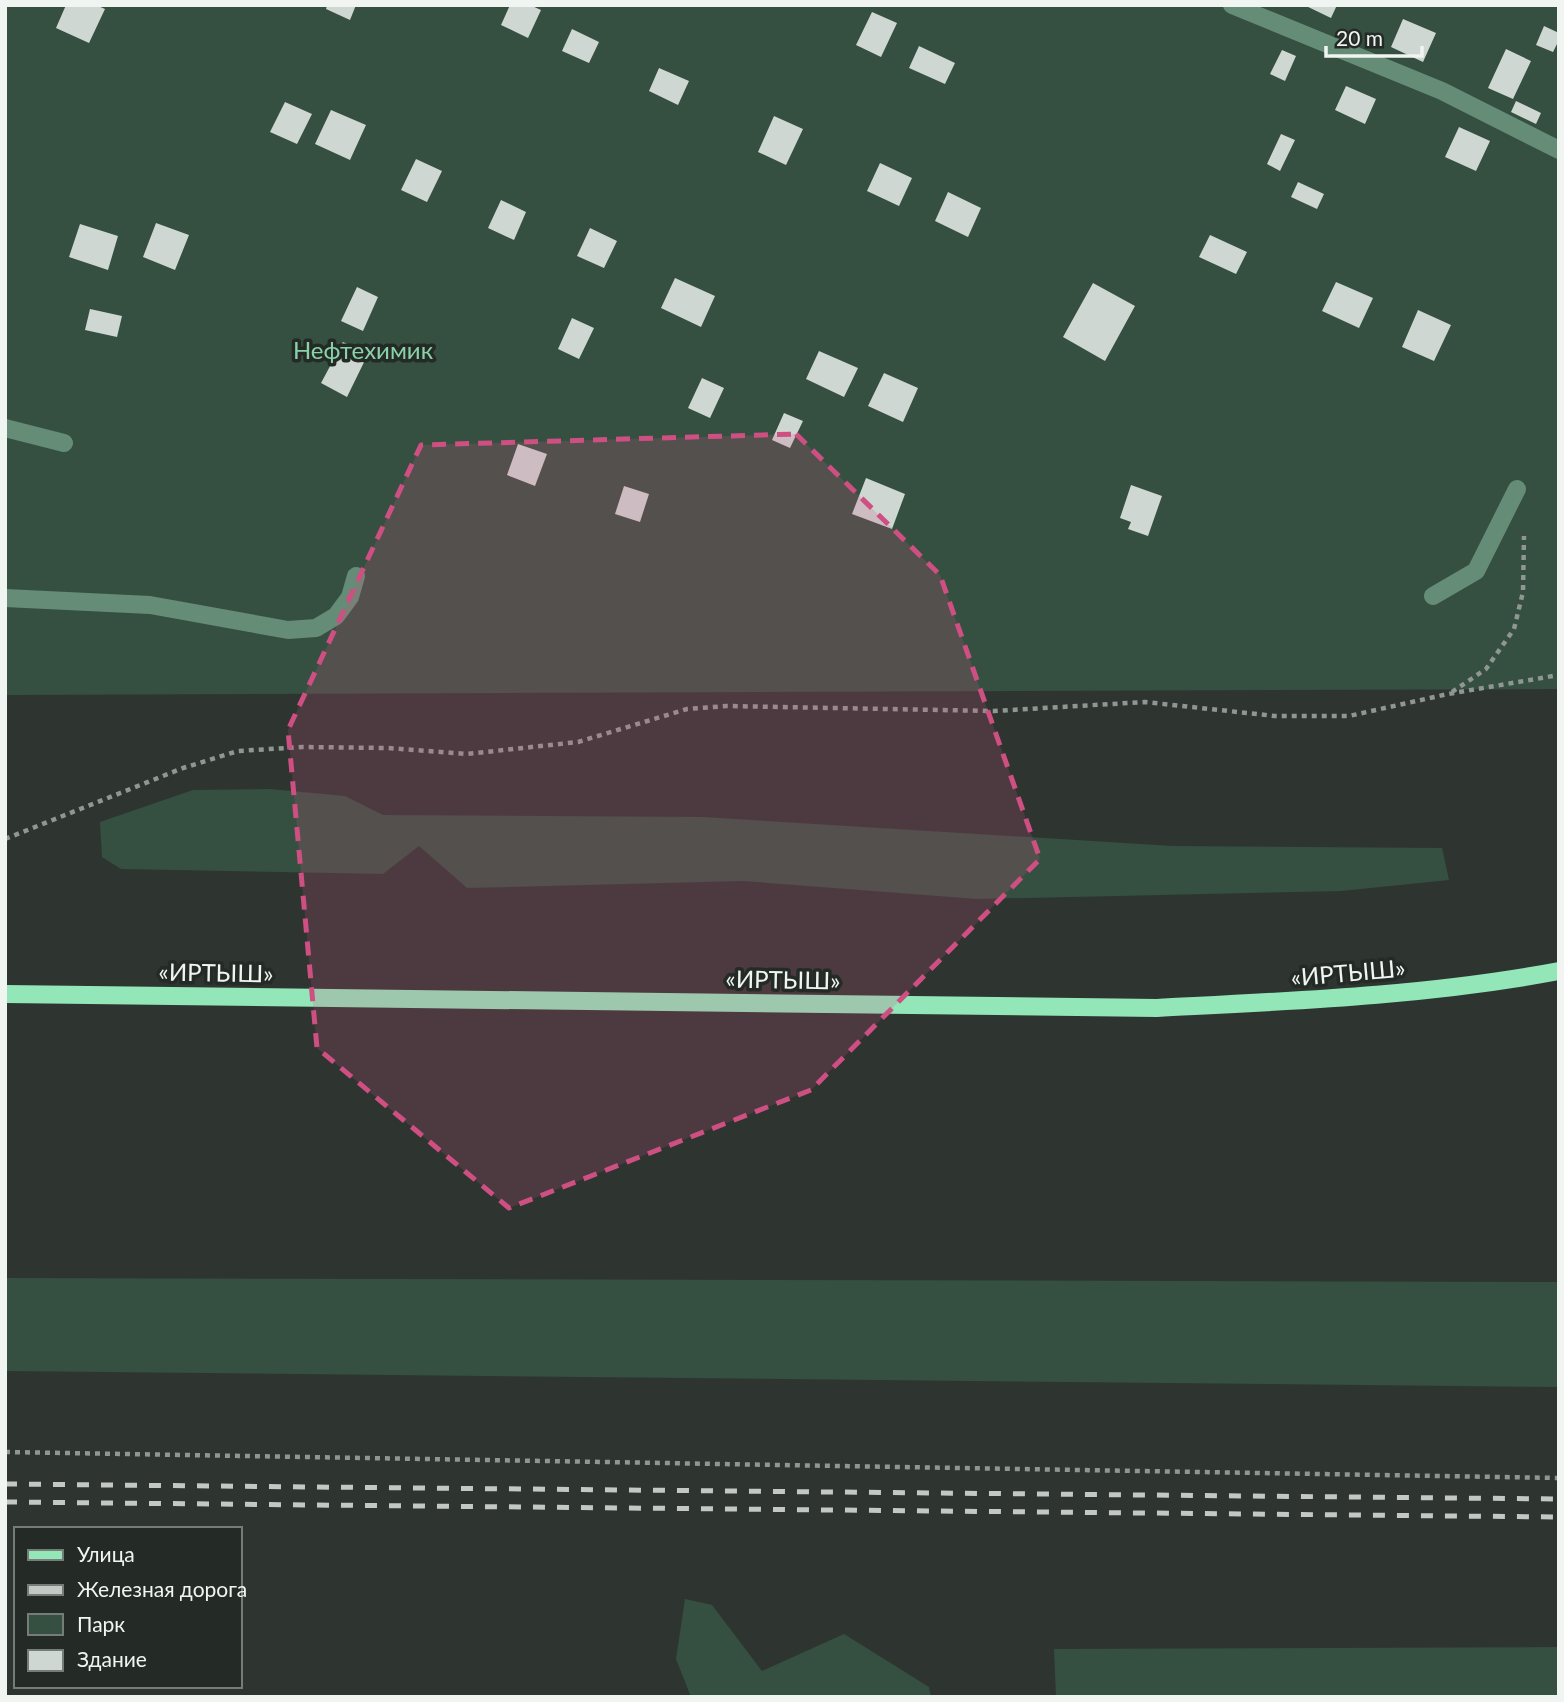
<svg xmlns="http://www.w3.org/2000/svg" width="1564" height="1702" viewBox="0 0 1564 1702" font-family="Lato,sans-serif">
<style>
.green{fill:#355040}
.building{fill:#ced7d2}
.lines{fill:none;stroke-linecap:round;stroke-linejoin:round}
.path{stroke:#909692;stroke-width:4.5;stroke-dasharray:5 5;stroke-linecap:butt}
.minor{stroke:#658c76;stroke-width:18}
.major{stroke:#92e6b8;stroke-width:18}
.rail{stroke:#c3c8c5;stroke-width:5;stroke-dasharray:12 12;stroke-linecap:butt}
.marked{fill:#ce4f81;fill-opacity:0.2;stroke:#ce4f81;stroke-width:5;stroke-dasharray:14 9;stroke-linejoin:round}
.labels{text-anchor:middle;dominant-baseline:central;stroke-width:7;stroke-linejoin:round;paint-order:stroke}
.park-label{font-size:24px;fill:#89d2a9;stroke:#242b27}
.street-label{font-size:24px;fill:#f0f5f2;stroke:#242b27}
</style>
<rect width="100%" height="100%" fill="#2e3531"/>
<path class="green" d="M5 5H1559V689L5 695Z
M270 789 345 796 383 815 703 817 1173 846 1442 848 1449 880 1341 891 977 899 743 881 467 888 419 846 383 874 121 869 102 857 100 822 193 790Z
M5 1278 1559 1282V1387L5 1371Z
M685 1599 712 1605 762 1671 844 1634 929 1687 931 1697H691L676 1659Z
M1559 1647V1697H1056L1054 1649Z"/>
<path class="building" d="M66 5H96L105 9 89 43 56 28Z
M327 5H356L350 20 326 9Z
M510 5H530L541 10 528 38 501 25Z
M1304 5H1337L1331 18Z
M872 12 897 23 881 57 856 45Z
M1403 19 1436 33 1423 62 1391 47Z
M1544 26 1559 33V40L1553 52 1536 45Z
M572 29 599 42 589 63 562 51Z
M919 46 955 63 945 84 909 68Z
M1506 49 1531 61 1513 99 1488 88Z
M1282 50 1296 56 1285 81 1270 74Z
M659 68 689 81 678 105 649 91Z
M1346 86 1376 99 1365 124 1335 110Z
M1516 101 1541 113 1536 124 1511 112Z
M285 102 312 114 297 144 270 132Z
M331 110 366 125 350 160 315 144Z
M774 116 803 129 786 165 758 152Z
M1459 127 1490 141 1476 171 1445 157Z
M1281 134 1295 140 1280 171 1267 164Z
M416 159 442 171 427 202 401 190Z
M880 163 912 178 899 206 867 191Z
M1298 182 1324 194 1317 209 1291 197Z
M948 192 981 208 968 237 935 221Z
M501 200 526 212 514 240 488 228Z
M156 223 189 235 175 270 143 257Z
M80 224 118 236 108 270 69 257Z
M590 228 617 241 604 268 577 256Z
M1210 235 1247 252 1236 274 1199 257Z
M675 278 715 296 701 327 661 308Z
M1336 282 1373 298 1359 328 1322 311Z
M1093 283 1135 306 1105 361 1063 337Z
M357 287 378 297 363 331 341 321Z
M90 309 122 316 117 337 85 330Z
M1418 310 1451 325 1434 361 1402 347Z
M572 318 594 328 579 359 558 349Z
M343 342 368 354 347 397 321 383Z
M819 351 858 368 844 397 806 379Z
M884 373 918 388 903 422 868 406Z
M702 378 724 388 710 418 688 408Z
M784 413 803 421 790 448 772 440Z
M518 444 547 454 535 486 507 475Z
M866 478 905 494 892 529 852 514Z
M1131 485 1162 496 1148 536 1128 529 1131 522 1120 518Z
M624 486 649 494 640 522 615 514Z"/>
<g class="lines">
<path class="path" d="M1452 692 1486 669 1514 629 1523 592 1524 536
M5 839 183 768 238 751 302 747 388 748 467 754 578 742 687 709 727 706 994 711 1145 702 1275 716H1349L1448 694 1559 675
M5 1452 1559 1478"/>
<path class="minor" d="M1232 5 1442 91 1559 150
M5 428 64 443
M1433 596 1476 571 1517 489
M5 598 150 605 288 630 316 628 336 616 350 597 356 576"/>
<path class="major" d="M5 994 1157 1008C1291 1001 1426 996 1559 971"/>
<path class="rail" d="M5 1484 1559 1499
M5 1502 1559 1517"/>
</g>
<path class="marked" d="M796 434 940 575 1040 859 811 1090 509 1208 317 1048 288 730 421 445Z"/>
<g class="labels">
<g class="park-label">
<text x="363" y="349">Нефтехимик</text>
</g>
<g class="street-label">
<text transform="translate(216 972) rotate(1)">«ИРТЫШ»</text>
<text transform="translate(1348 972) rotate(-5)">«ИРТЫШ»</text>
<text transform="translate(783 979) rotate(1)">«ИРТЫШ»</text>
</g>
</g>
<rect width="1564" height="1702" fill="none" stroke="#f0f5f2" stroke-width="14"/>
<rect x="14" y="1527" width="228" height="161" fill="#242b27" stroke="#767c78" stroke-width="2"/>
<rect x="28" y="1550" width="35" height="10" fill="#92e6b8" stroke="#767c78" stroke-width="2"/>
<text x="77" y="1562" font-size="21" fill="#f0f5f2">Улица</text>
<rect x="28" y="1585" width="35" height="10" fill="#c3c8c5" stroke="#767c78" stroke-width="2"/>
<text x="77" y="1597" font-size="21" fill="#f0f5f2">Железная дорога</text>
<rect x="28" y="1614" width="35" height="21" fill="#355040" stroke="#767c78" stroke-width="2"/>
<text x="77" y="1632" font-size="21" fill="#f0f5f2">Парк</text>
<rect x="28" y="1650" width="35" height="21" fill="#ced7d2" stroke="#767c78" stroke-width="2"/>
<text x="77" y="1667" font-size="21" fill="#f0f5f2">Здание</text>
<path d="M1326 46v10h96v-10" fill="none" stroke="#f0f5f2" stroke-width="3.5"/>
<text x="1336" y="46" font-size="21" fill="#f0f5f2" stroke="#242b27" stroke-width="5" paint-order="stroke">20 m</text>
</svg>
